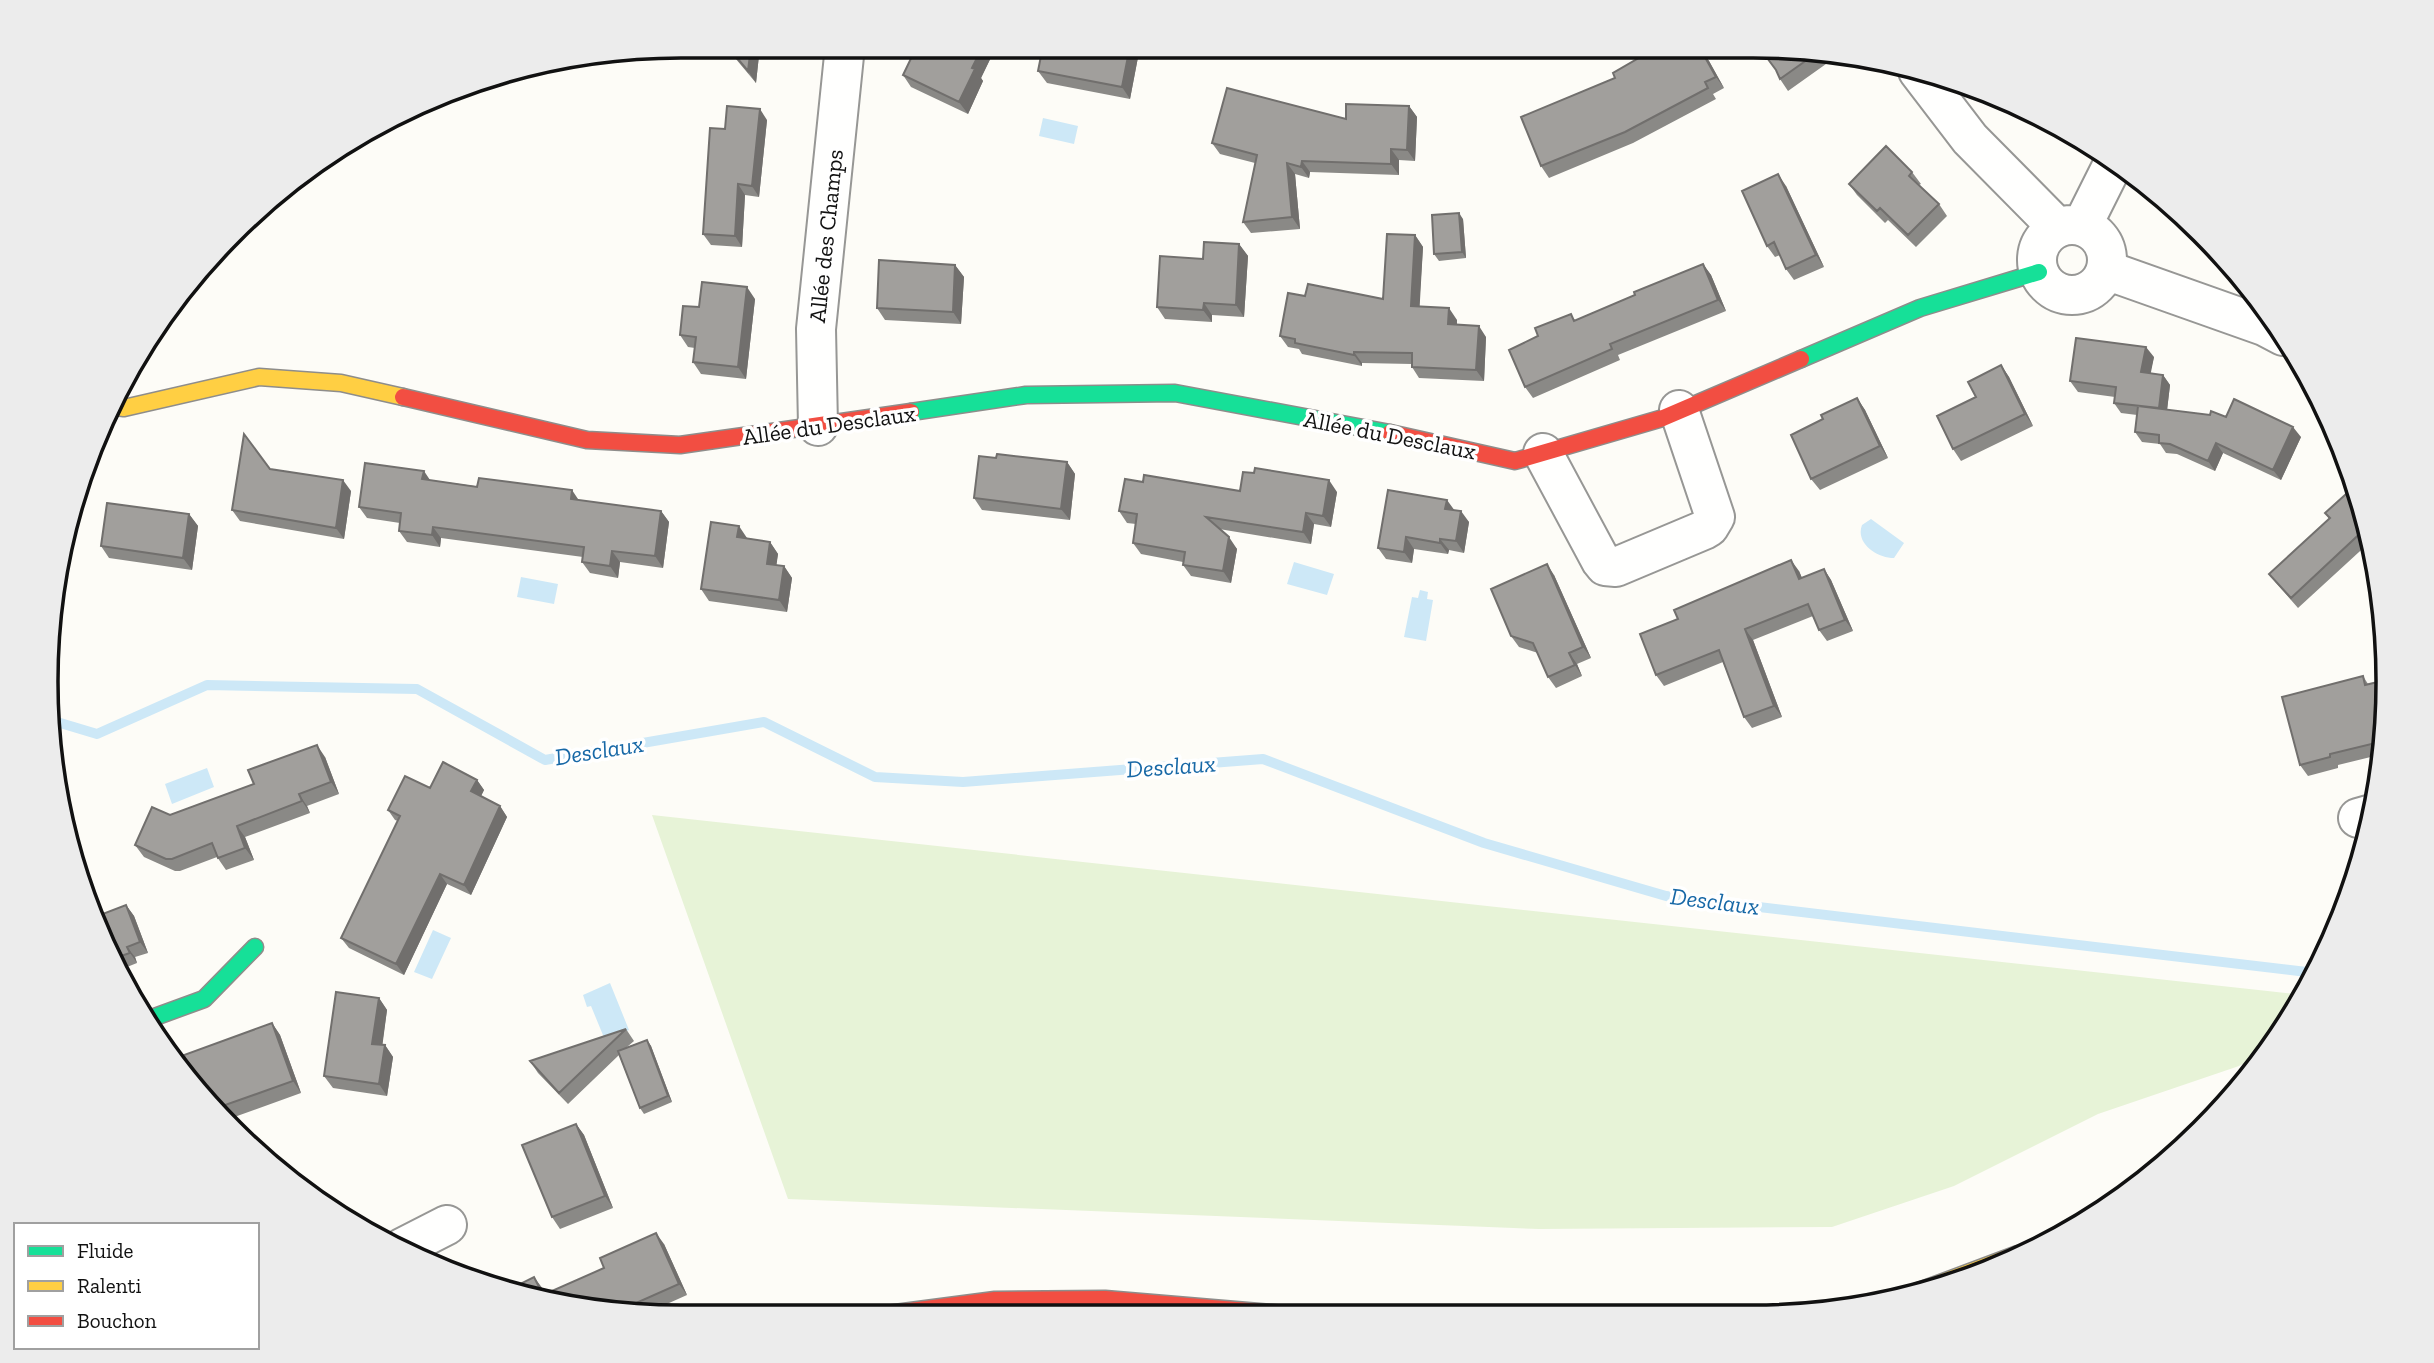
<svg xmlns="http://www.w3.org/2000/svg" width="2434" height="1363" viewBox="0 0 2434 1363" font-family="'Zilla Slab',serif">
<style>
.green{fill:#e7f3d7}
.water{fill:#cde8f7}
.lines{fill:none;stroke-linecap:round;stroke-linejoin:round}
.stream{stroke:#cde8f7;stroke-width:10}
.street-casing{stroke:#979795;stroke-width:42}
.fast-casing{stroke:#8e8d8b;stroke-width:19}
.slow-casing{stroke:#8e8d8b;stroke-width:19}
.jam-casing{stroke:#8e8d8b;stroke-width:19}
.street{stroke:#fffffe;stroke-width:38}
.fast{stroke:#16e098;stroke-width:16}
.slow{stroke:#ffcf43;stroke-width:16}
.jam{stroke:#f24e42;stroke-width:16}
.wall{fill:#8a8986}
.shaded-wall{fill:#716f6d}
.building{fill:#a19f9c;stroke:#716f6d;stroke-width:2}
.labels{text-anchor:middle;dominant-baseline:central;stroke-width:7;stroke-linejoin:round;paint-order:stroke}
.street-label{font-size:23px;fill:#111;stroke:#fff}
.water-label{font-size:24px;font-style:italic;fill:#1768a6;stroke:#fff}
.rim{fill:none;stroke:#111;stroke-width:3.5}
</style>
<rect width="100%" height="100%" fill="#fdfcf7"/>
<path class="green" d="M652 815 2305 995 2260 1055 2239 1066 2098 1114 1954 1186 1832 1227 1539 1229 788 1199Z"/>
<path class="water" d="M1043 118 1078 126 1074 144 1039 136Z
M1871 519 1904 543 1894 558C1877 558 1855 543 1862 525Z
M1294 562 1334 574 1327 595 1287 584Z
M521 577 558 584 554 604 517 597Z
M1420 590 1428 592 1427 599 1433 600 1426 641 1404 637 1412 597 1418 598Z
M207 768 214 787 172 804 165 784Z
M433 930 451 938 432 979 414 972Z
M610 983 629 1030 605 1040 591 1006 587 1007 583 995Z"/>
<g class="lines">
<path class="stream" d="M47 719 97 734 207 685 417 689 545 760 764 722 875 777 963 782 1263 759 1484 843 1666 896 2315 973"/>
<defs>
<path id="street" d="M1918 71 1970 139 2058 228
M2037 260a35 35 0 1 1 70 0a35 35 0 1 1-70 0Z
M2082 226 2114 162
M2106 270 2264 326 2283 336
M818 426 816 329 845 46
M1543 453 1601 561 1605 566 1616 567 1704 530 1709 527 1715 517 1679 410
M2358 818 2372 814
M402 1248 447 1225"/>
<path id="fast" d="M1801 359 1920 308 2039 272
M911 412 1026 395 1175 393 1390 433
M152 1018 204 999 255 947"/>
<path id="slow" d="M117 407 124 408 259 377 341 383 403 397
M1911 1294 2018 1254"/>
<path id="jam" d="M403 397 587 440 680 445 911 412
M1390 433 1515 461 1663 418 1801 359
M880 1315 995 1300 1105 1299 1283 1314"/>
</defs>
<use href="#street" class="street-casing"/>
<use href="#fast" class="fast-casing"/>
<use href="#slow" class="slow-casing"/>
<use href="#jam" class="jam-casing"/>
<use href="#street" class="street"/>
<use href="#fast" class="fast"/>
<use href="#slow" class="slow"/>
<use href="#jam" class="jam"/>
</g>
<path class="wall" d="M725 46H760L756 83Z
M1043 46H1136L1139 52 1130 99 1047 83 1038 71Z
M996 47 981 78 983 81 968 114 911 87 903 75Z
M1688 49 1692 54 1701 50 1709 61 1724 88 1713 94 1716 99 1633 143 1549 178 1541 166 1675 56Z
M1818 52 1826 64 1788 91 1780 79Z
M1409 106 1417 117 1415 161 1399 160V175L1310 172 1309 178 1295 174 1300 229 1251 233 1243 222 1255 163 1220 154 1212 143 1346 119Z
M767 120 759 197 745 195 742 247 711 245 703 234 725 129Z
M1912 172 1921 184 1919 185 1939 204 1947 216 1916 247 1888 220 1885 223 1857 195 1849 184Z
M1786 186 1824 267 1794 280 1786 269 1780 255 1775 257 1767 246Z
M1463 219 1466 258 1439 261 1434 254Z
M1415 235 1423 247 1419 307 1457 320V325L1486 337 1484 381 1419 378 1412 367V364L1362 363V366L1302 354 1299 349 1288 347 1280 336 1305 296 1383 299Z
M1239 244 1248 256 1244 317 1212 315V322L1165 319 1157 307 1203 259Z
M1703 264 1711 275 1726 311 1618 355 1620 360 1533 398 1525 387 1576 321Z
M955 265 964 277 961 324 885 320 877 308Z
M755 299 746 379 701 374 693 362 695 348 688 347 680 335 699 307Z
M2154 357 2150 373 2163 375 2170 385 2167 410 2226 417 2301 437 2281 480 2223 453 2215 471 2177 454 2166 453 2160 444 2142 442 2135 432 2137 415 2121 413 2114 403 2115 397 2078 392 2070 381Z
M2001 365 2009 377 2033 426 1961 461 1953 449 1976 397Z
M1857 398 1865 410 1888 458 1820 490 1811 479 1823 419Z
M996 458 1067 462 1075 474 1070 520 982 510 974 498Z
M270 469 351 491 344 539 240 521 232 510Z
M430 480 661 511 669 522 663 568 620 562 618 578 590 573 582 562 583 557 441 538 440 547 407 542 399 531 400 523 367 518 359 507Z
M1143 482 1240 491 1337 492 1331 527 1314 524 1311 544 1219 529 1237 549 1231 583 1191 576 1183 565V562L1141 554 1133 543 1136 524 1127 523 1119 511Z
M1454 510 1469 522 1464 553 1449 550 1448 554 1414 549 1412 563 1386 559 1378 548Z
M2325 513 2367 517 2371 541 2298 608 2277 584 2269 574 2329 519Z
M189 514 198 526 192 570 109 558 101 546Z
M747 538 770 542 778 554 776 565 784 566 792 578 787 612 709 601 701 589Z
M1824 569 1831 580 1853 631 1827 641 1819 630 1813 616 1753 640 1782 717 1752 728 1744 717 1723 662 1664 686 1656 675 1799 571 1802 578Z
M1554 575 1591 658 1577 664 1582 676 1556 688 1548 677 1538 653 1519 647 1511 636Z
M2363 676 2368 684 2386 680 2383 754 2338 765V768L2308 776 2300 765Z
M325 757 339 794 307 806 310 813 245 837 254 860 226 870 217 857 180 871H175L144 857 135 845Z
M477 780 484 790 481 796 500 806 507 817 471 895 447 884 404 975 349 948 341 938 398 821 395 820 388 810 430 788Z
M71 826 78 836 74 840Z
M126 905 134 916 148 953 135 957 137 963 122 969 94 925Z
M379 998 387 1010 382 1045H385L393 1057 387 1096 333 1088 324 1076Z
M272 1023 280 1035 301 1093 226 1120 203 1101Z
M626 1029 634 1041 627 1047 647 1040 651 1046 672 1102 644 1114 640 1108 619 1055 568 1104 538 1073 530 1061Z
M576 1124 584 1135 613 1208 560 1229 552 1217Z
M664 1244 687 1295 640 1316 517 1296 543 1289 545 1294Z"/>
<path class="shaded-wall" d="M751 46H760L756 83 748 71Z
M983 46H995L996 47 981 78 983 81 968 114 959 102 972 68Z
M1130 46H1136L1139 52 1130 99 1122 87Z
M1701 50 1709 61 1724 88 1716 77Z
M1409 106 1417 117 1415 161 1407 150Z
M760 109 767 120 759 197 752 186Z
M1391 149 1399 160V175L1391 164Z
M1302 161 1310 172 1309 178 1301 167Z
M1287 163 1295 174 1300 229 1292 217Z
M1778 174 1786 186 1824 267 1816 255Z
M738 184 745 195 742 247 735 236Z
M1459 213 1463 219 1466 258 1462 252Z
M1415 235 1423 247 1419 318 1411 306Z
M1239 244 1248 256 1244 317 1236 305Z
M1703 264 1711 275 1726 311 1718 300Z
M955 265 964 277 961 324 953 312Z
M747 287 755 299 746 379 738 367Z
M1204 303 1212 315V322L1203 310Z
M1449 308 1457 320 1456 335 1448 324Z
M1479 326 1486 337 1484 381 1476 370Z
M2146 347 2154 357 2149 382 2141 372Z
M1354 352 1362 363V366L1354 355Z
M2001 365 2009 377 2033 426 2025 414Z
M2163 375 2170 385 2166 419 2159 408Z
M1857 398 1865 410 1888 458 1880 446Z
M2293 427 2301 437 2281 480 2273 470Z
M2216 443 2223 453 2215 471 2208 461Z
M1067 462 1075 474 1070 520 1061 509Z
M424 471 432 483 422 479Z
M343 480 351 491 344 539 336 528Z
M1329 480 1337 492 1331 527 1323 516Z
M572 490 580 502 571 499Z
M1447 500 1455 511 1445 509Z
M661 511 669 522 663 568 655 556Z
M1461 511 1469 522 1464 553 1456 541Z
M1306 513 1314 524 1311 544 1303 532Z
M189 514 198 526 192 570 183 558Z
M739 526 747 538 746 549 737 537Z
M433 527 441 538 440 547 432 535Z
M1229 537 1237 549 1231 583 1223 571Z
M1406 537 1414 549 1412 563 1404 552Z
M1440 539 1449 550 1448 554 1440 543Z
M770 542 778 554 775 576 767 564Z
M612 551 620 562 618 578 610 566Z
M1791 560 1799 571 1807 590 1799 579Z
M1547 564 1554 575 1591 658 1583 647Z
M784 566 792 578 787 612 779 600Z
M1824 569 1831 580 1853 631 1845 620Z
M1745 629 1753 640 1782 717 1774 706Z
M1569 653 1577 664 1582 676 1575 665Z
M317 745 325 757 339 794 331 782Z
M477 780 484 790 478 802 471 791Z
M299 794 307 806 310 813 302 801Z
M500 806 507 817 471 895 464 885Z
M237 826 245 837 254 860 245 848Z
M440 874 447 884 404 975 396 964Z
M126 905 134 916 148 953 140 942Z
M127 947 135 957 137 963 130 953Z
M379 998 387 1010 381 1056 372 1044Z
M272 1023 280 1035 301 1093 293 1081Z
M647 1040 651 1046 672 1102 668 1096Z
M385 1045 393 1057 387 1096 379 1084Z
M576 1124 584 1135 613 1208 605 1196Z
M656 1233 664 1244 687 1295 679 1284Z
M534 1277 543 1289 549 1301 543 1295Z"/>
<path class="building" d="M727 46H751L748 71Z
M917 46H983L972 68 975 69 959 102 903 75Z
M1043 46H1130L1122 87 1038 71Z
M1652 47H1668L1673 57 1688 49 1691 55 1701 50 1716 77 1705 82 1708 88 1625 132 1541 166 1521 117 1615 78 1613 73 1642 56 1644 51Z
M1759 47H1794L1818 52 1780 79 1776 70Z
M1227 88 1346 119V104L1409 106 1407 150 1391 149V164L1302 161 1301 167 1287 163 1292 217 1243 222 1257 155 1212 143Z
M727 106 760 109 752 186 738 184 735 236 703 234 710 128 725 129Z
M1886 146 1912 172 1909 176 1939 204 1908 235 1880 208 1877 211 1849 184Z
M1778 174 1816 255 1786 269 1774 242 1767 246 1742 191Z
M1459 213 1462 252 1434 254 1432 215Z
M1387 234 1415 235 1411 306 1449 308 1448 324 1479 326 1476 370 1412 367V353L1354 352V355L1295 343V339L1280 336 1288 293 1305 296 1308 284 1383 299Z
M1204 242 1239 244 1236 305 1204 303 1203 310 1157 307 1160 256 1203 259Z
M879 260 955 265 953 312 877 308Z
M1703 264 1718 300 1610 344 1612 349 1525 387 1509 350 1538 336 1535 328 1571 314 1574 321 1635 295 1634 292Z
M702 282 747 287 738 367 693 362 696 337 680 335 683 306 699 307Z
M2076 338 2146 347 2141 372 2163 375 2159 408 2114 403 2116 387 2070 381Z
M2001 365 2025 414 1953 449 1937 416 1976 397 1968 382Z
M1857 398 1880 446 1811 479 1791 435 1823 419 1821 415Z
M2234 399 2293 427 2273 470 2216 443 2208 461 2170 444 2159 443V435L2135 432 2138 406 2210 415 2211 411 2226 417Z
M244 434 270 469 343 480 336 528 232 510Z
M997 454 1067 462 1061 509 974 498 979 456 996 458Z
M365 463 424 471 422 479 477 487 479 478 572 490 571 499 661 511 655 556 612 551 610 566 582 562 584 547 433 527 432 535 399 531 401 513 359 507Z
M1255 468 1329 480 1323 516 1306 513 1303 532 1206 517 1229 537 1223 571 1183 565 1185 552 1133 543 1137 514 1119 511 1125 479 1143 482 1144 475 1240 491 1243 472 1254 473Z
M2355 486 2367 517 2368 526 2291 598 2269 574 2330 518 2325 513Z
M1388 490 1447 500 1445 509 1461 511 1456 541 1440 539V543L1406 537 1404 552 1378 548Z
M107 503 189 514 183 558 101 546Z
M711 522 739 526 737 537 770 542 767 564 784 566 779 600 701 589Z
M1791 560 1799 579 1824 569 1845 620 1819 630 1808 604 1745 629 1774 706 1744 717 1719 650 1656 675 1640 634 1678 619 1674 610Z
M1547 564 1583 647 1569 653 1575 665 1548 677 1533 643 1511 636 1491 589Z
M2363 676 2365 685 2386 680 2384 741 2330 754V757L2300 765 2282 697Z
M317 745 331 782 299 794 302 801 237 826 245 848 218 858 212 843 172 859H166L135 845 152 807 170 815 254 784 248 770Z
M443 762 477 780 471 791 500 806 464 885 440 874 396 964 341 938 400 816 388 810 405 776 430 788Z
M126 905 140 942 127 947 130 953 115 958 94 925 92 918Z
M336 992 379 998 372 1044 385 1045 379 1084 324 1076Z
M272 1023 293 1081 214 1109 203 1101 198 1092 184 1055Z
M626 1029 559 1093 530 1061Z
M647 1040 668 1096 640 1108 618 1051Z
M576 1124 605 1196 552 1217 522 1145Z
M656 1233 679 1284 616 1312 517 1296 506 1291 534 1277 543 1295 604 1268 600 1258Z"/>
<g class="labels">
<g class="street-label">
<text transform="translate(826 236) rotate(-84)">Allée des Champs</text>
<text transform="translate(829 425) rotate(-8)">Allée du Desclaux</text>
<text transform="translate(1390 435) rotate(11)">Allée du Desclaux</text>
</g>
<g class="water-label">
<text transform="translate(599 750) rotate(-9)">Desclaux</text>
<text transform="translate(1171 766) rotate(-4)">Desclaux</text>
<text transform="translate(1715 901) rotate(7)">Desclaux</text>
</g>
</g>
<path d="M0 0H2434V1363H0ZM681 58H1753A623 623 0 0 1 2376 681V682A623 623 0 0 1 1753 1305H681A623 623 0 0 1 58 682V681A623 623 0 0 1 681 58Z" fill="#ececec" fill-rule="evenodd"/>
<path class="rim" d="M681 58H1753A623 623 0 0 1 2376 681V682A623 623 0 0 1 1753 1305H681A623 623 0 0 1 58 682V681A623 623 0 0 1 681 58Z"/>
<rect x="14" y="1223" width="245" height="126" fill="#ffffff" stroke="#a0a0a0" stroke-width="2"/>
<rect x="28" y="1246" width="35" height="10" fill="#16e098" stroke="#a0a0a0" stroke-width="2"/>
<text x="77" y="1258" font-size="21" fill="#111111">Fluide</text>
<rect x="28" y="1281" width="35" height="10" fill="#ffcf43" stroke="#a0a0a0" stroke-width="2"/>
<text x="77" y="1293" font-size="21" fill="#111111">Ralenti</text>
<rect x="28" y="1316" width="35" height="10" fill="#f24e42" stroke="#a0a0a0" stroke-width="2"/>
<text x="77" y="1328" font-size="21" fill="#111111">Bouchon</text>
</svg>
